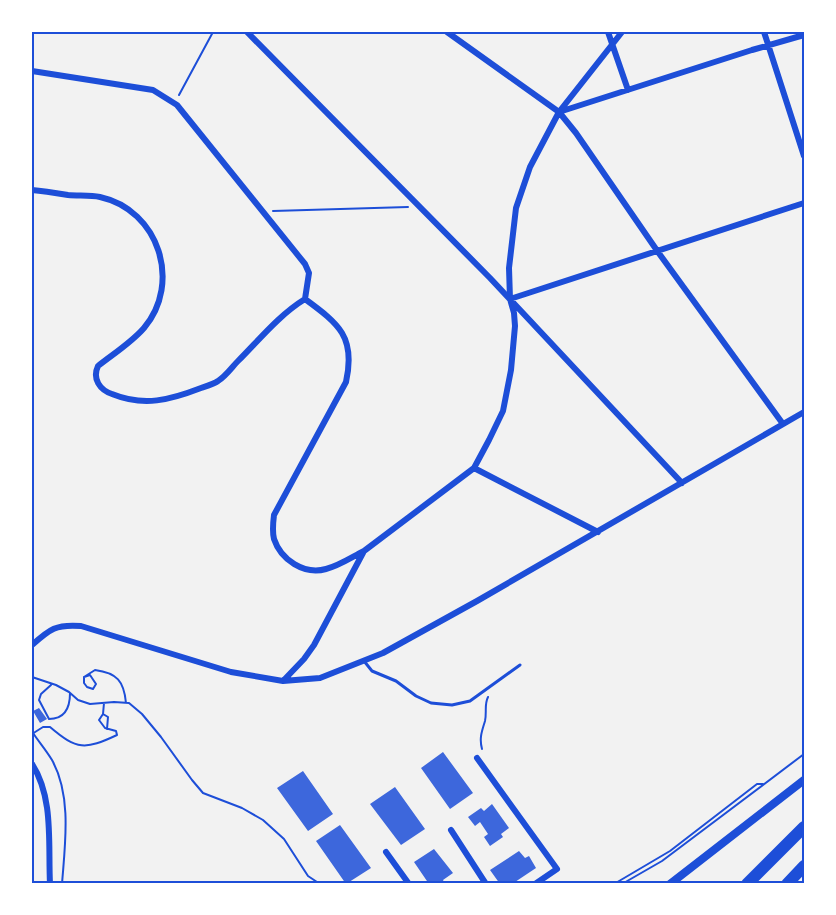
<svg xmlns="http://www.w3.org/2000/svg" width="836" height="915" viewBox="0 0 836 915" font-family="'Noto Serif',serif">
<style>
.building{fill:#3d67dc}
.lines{fill:none;stroke-linecap:round;stroke-linejoin:round}
.path{stroke:#1d4ed8;stroke-width:2}
.service{stroke:#1d4ed8;stroke-width:3}
.minor{stroke:#1d4ed8;stroke-width:6}
.tertiary{stroke:#1d4ed8;stroke-width:8}
.motorway{stroke:#1d4ed8;stroke-width:12}
.neatline{fill:none;stroke:#1d4ed8;stroke-width:2}
</style>
<rect width="100%" height="100%" fill="#f2f2f2"/>
<path class="building" d="M39 708 47 719 40 723 33 711Z
M443 752 473 793 450 809 421 768Z
M303 771 333 814 308 831 277 788Z
M395 787 425 829 401 845 370 804Z
M492 804 509 828 501 834 503 837 490 846 484 837 488 834 480 822 475 826 468 817 481 808 484 811Z
M340 825 371 868 346 884 316 841Z
M434 849 453 873 443 880 445 884H429L414 862Z
M519 851 525 858 529 856 536 868 512 884H500L490 870Z"/>
<g class="lines">
<path class="path" d="M179 95 213 32
M273 211 408 207
M32 677 56 685 69 692 78 700 90 704 114 702 129 703 142 714 161 737 192 780 203 793 242 808 263 820 284 839 308 876 320 884
M84 677 90 675 96 684 93 689 87 687 84 683V677L95 670C117 673 124 681 126 703
M51 685 41 694 39 700 49 719C66 719 70 707 70 693
M103 714 108 717 107 729
M33 733C39 742 46 750 52 760 72 796 65 844 62 884
M32 734 43 727H50C77 750 85 750 117 735L116 731 105 728 99 720 103 714 104 703
M482 749C479 738 482 731 485 721 487 712 484 705 488 697
M614 884 670 851 757 784H763
M622 884 662 861 804 754"/>
<path class="service" d="M364 661 372 671 396 681 416 696 431 703 452 705 470 701 520 665"/>
<path class="minor" d="M247 32 490 278 682 483
M447 32 559 112 576 133 658 252 783 424
M608 32 628 90
M764 32 804 156
M32 71 153 90 177 105 305 264 309 273 305 299
M559 112 752 50 804 35
M32 190C44 191 56 193 68 195 78 196 90 195 100 197 159 210 182 283 144 328 131 343 113 354 98 366 92 379 100 390 112 394 144 407 170 400 201 388 207 386 214 384 218 381 226 376 232 367 238 361 259 340 279 315 305 299
M305 299C339 324 356 337 346 382L274 515C273 523 272 531 274 539 281 560 304 575 326 569 339 566 352 557 364 551
M510 299 804 203
M474 468 598 532
M32 645C50 629 56 624 81 626L231 672 283 681 304 659 314 645 364 551 474 468 489 440 503 411 511 370 515 326 514 313 510 299 509 268 516 208 530 167 559 112 622 32
M283 681 320 678 383 653 477 601 804 412
M477 758 557 869 535 884
M32 764C54 798 48 844 50 884
M451 830 486 884
M386 852 409 884"/>
<path class="tertiary" d="M670 884 804 780"/>
<path class="motorway" d="M747 884 804 827
M787 884 804 866"/>
</g>
<rect width="836" height="915" fill="none" stroke="#ffffff" stroke-width="66"/>
<rect x="33" y="33" width="770" height="849" class="neatline"/>
</svg>
